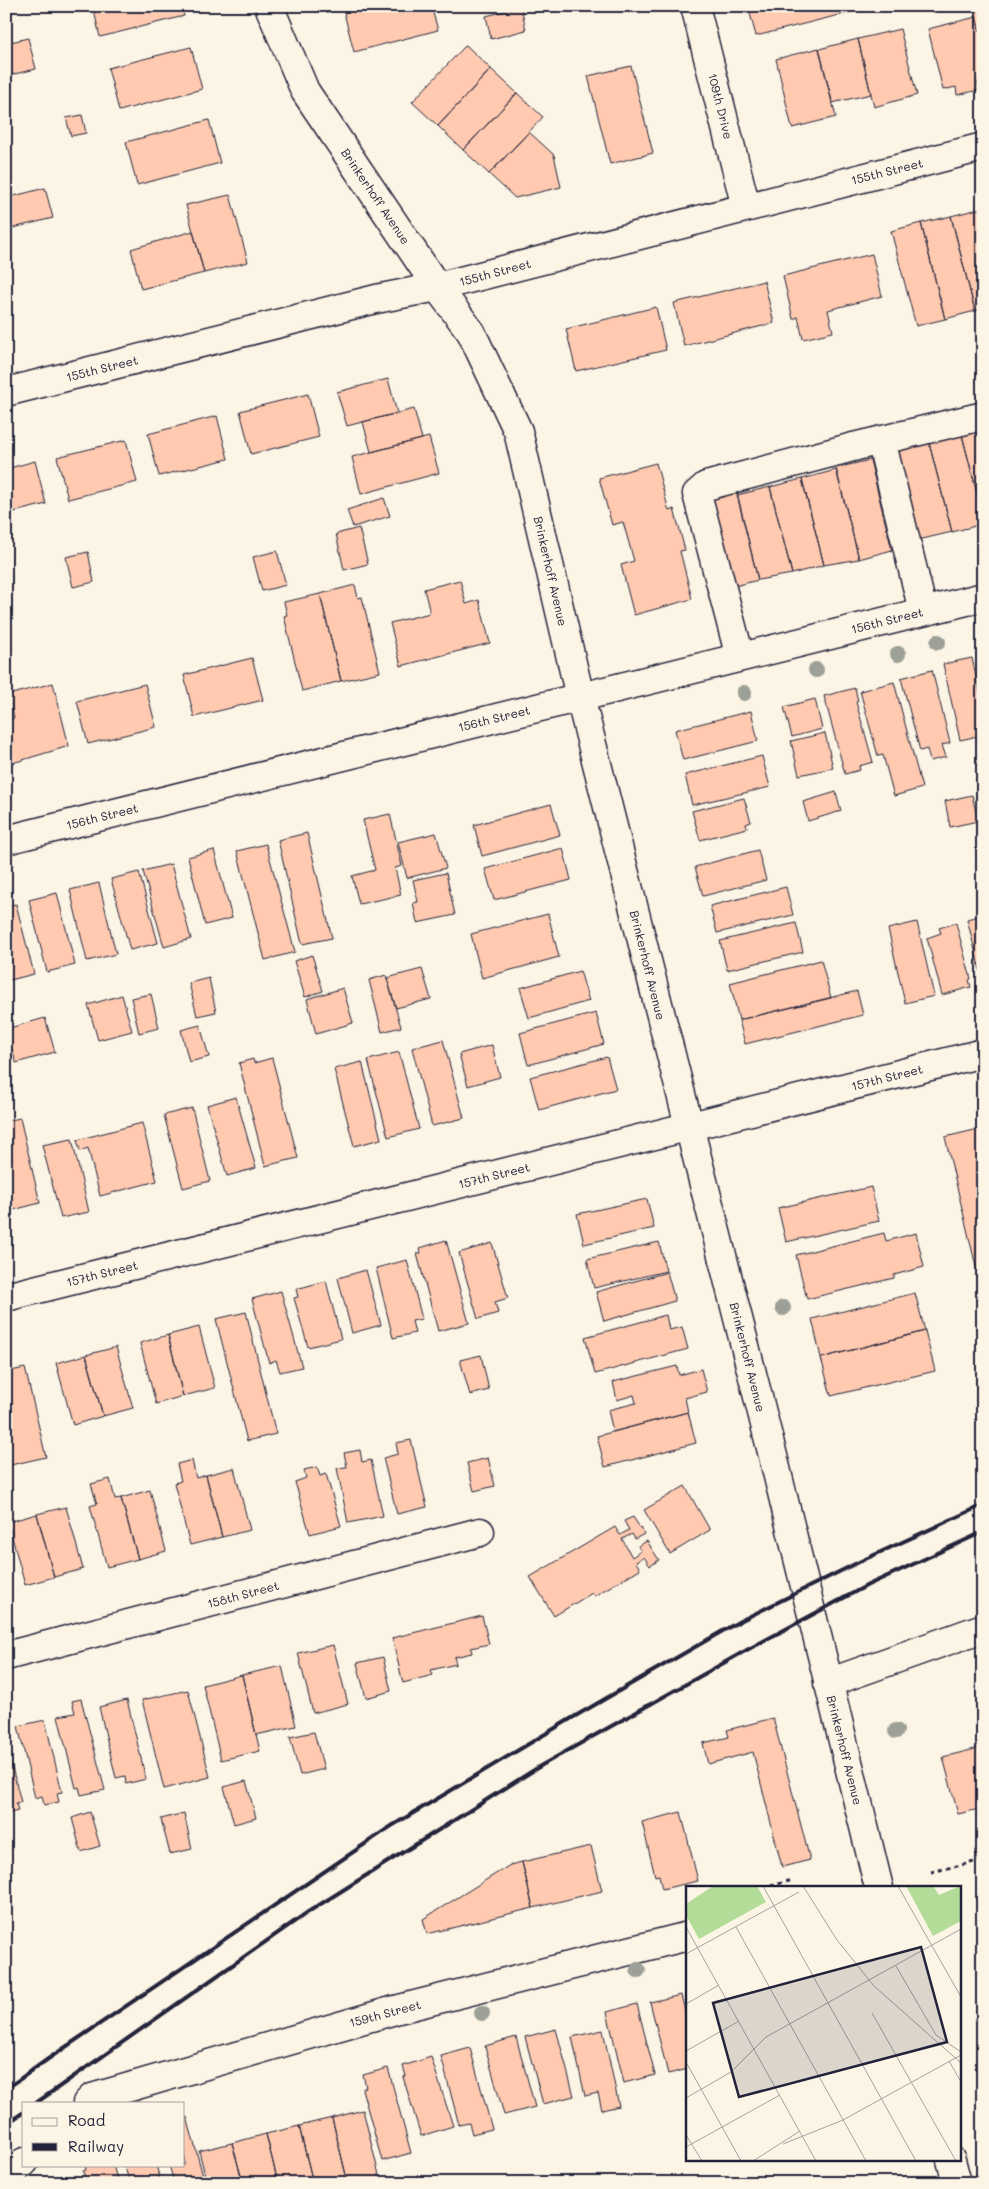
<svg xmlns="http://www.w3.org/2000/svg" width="989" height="2189" viewBox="0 0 989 2189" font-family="Mali,sans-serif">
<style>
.building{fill:#ffcab0;stroke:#22223b}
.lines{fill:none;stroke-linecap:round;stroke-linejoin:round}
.minor-casing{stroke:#22223b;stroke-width:31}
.path{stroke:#22223b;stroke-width:3;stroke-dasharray:4 4;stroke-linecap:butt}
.minor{stroke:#fcf5e5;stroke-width:28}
.rail{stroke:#22223b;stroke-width:4}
.tree{fill:#9ca097}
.labels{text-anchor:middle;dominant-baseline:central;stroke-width:5;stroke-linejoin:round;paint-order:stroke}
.street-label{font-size:12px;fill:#22223b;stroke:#fcf5e5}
.inset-road{fill:none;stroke:#a5a1a1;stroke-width:1}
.view{fill:#22223b;fill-opacity:0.15;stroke:#22223b;stroke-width:2.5}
.inset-edge{fill:none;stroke:#22223b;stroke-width:2.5}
</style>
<rect width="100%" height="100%" fill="#fcf5e5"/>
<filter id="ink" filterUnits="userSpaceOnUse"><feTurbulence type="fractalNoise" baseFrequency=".02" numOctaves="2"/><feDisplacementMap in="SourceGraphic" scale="10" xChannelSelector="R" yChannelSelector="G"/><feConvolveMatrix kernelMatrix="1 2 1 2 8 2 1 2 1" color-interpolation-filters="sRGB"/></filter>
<g filter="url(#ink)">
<path class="building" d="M93 6H181L184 16 100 37Z
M354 6H431L438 30 354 52 343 9Z
M748 6H858L859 10 756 36Z
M973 6H983V43L976 17Z
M521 7 526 30 491 39 486 16Z
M976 17 983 43V81L977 82 979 90 957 95 956 87 943 90 928 29Z
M900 29 917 95 874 107 858 39Z
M28 38 36 69 6 76V43Z
M858 39 871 94 832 103 819 49Z
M466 45 491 69 438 126 412 102Z
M191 47 202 89 119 111 108 68Z
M819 48 836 117 792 128 776 59Z
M631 66 653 153 610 164 588 76Z
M491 69 517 93 463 150 438 126Z
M517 93 543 117 489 174 463 150Z
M82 115 86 133 71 136 66 118Z
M209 120 220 163 137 185 126 142Z
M529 132 554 155 561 187 515 198 489 174Z
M45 188 53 218 9 229 6 218V198Z
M230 195 248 262 204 273 186 205Z
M982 208 983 309 975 311 951 216Z
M951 216 975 311 945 319 921 223Z
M921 223 945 319 916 326 891 231Z
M193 231 204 273 141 289 131 249Z
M872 254 882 296 828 310 833 332 803 339 798 317 793 319 783 276Z
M764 281 774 323 684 346 674 303Z
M656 307 666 350 576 371 566 329Z
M388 379 397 413 347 426 337 392Z
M308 394 319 437 251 454 240 411Z
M414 409 422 439 371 452 363 422Z
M217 416 228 459 159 476 148 434Z
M983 430V516L962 435Z
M962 435 983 516V524L952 532 929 443Z
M429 437 439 473 361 494 352 457Z
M126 440 137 482 68 499 57 457Z
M929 443 952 532 918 540 896 451Z
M870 460 892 550 859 559 836 468Z
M35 461 46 504 6 514V469Z
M656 463 669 511 674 509 685 550 680 551 692 599 634 615 621 565 634 561 623 522 612 525 599 478Z
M836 470 859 559 824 565 802 479Z
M802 479 824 565 792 574 770 487Z
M770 487 792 574 758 580 737 495Z
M736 488 758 580 727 588 703 497Z
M384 498 390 516 353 527 347 510Z
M359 528 368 564 344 570 336 534Z
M277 551 286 585 262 591 253 557Z
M88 552 94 582 73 587 66 557Z
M460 580 466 604 479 600 490 643 401 666 390 623 430 613 424 589Z
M355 585 358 598 362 597 380 672 341 681 320 594Z
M320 594 341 681 302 691 284 616 287 615 284 602Z
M252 658 263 700 194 717 184 675Z
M972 658 983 707V735L960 740 943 664Z
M932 670 950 743 942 745 946 757 930 761 927 749 920 751 901 678Z
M894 682 922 788 894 796 883 755 878 756 860 691Z
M53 683 69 746 6 765V720L14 718 8 695Z
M145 684 156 727 88 744 77 701Z
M855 688 858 701 856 702 873 762 859 766 860 770 845 774 824 696Z
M815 699 822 729 792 737 784 707Z
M751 711 758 741 683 760 675 730Z
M825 733 833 768 799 775 791 741Z
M762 756 770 787 692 805 685 775Z
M836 792 841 811 808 821 803 802Z
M972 795 978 821 950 827 945 801Z
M744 798 751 822 746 824 747 828 700 840 692 811Z
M551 804 560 835 482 856 474 825Z
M390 814 402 866 395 868 401 895 359 904 352 876 375 870 363 820Z
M307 833 332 938 302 944 278 840Z
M436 833 446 868 407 878 398 842Z
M266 844 295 952 265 960 237 851Z
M563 848 571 880 494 900 485 869Z
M214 850 232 918 205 925 188 857Z
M758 850 766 880 703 896 695 867Z
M171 864 191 939 164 947 143 871Z
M139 872 158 943 130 950 111 879Z
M446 873 455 915 417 923 413 903 418 902 413 880Z
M99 883 116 954 87 961 70 890Z
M786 887 793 915 717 933 710 906Z
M57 893 75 965 47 972 29 900Z
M16 904 34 974 6 981V906Z
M548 914 559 957 482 978 471 934Z
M982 915 983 918V982L967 919Z
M917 922 934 996 905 1003 888 929Z
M796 923 803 952 727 970 720 941Z
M956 923 971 979 969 980 971 987 942 995 927 938 941 933 939 928Z
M312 955 323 991 305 997 294 961Z
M821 960 831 998 739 1020 730 983Z
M422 969 431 999 396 1008 387 978Z
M580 971 589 1001 529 1018 520 988Z
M386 975 401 1027 382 1032 369 980Z
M209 978 216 1012 197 1016 189 983Z
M343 988 353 1023 316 1034 307 999Z
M857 991 863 1015 745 1044 739 1020Z
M151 994 159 1028 139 1033 131 998Z
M122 995 132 1031 98 1040 88 1005Z
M596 1013 604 1044 528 1065 520 1033Z
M45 1018 55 1052 16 1063 6 1029Z
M200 1025 209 1057 189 1062 181 1030Z
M443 1040 464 1118 432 1126 412 1048Z
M492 1045 500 1077 468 1086 459 1054Z
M399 1052 419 1129 388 1137 368 1060Z
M607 1057 616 1089 539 1110 530 1077Z
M272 1058 298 1158 265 1166 239 1063 253 1059 254 1063Z
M362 1062 381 1139 354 1146 334 1069Z
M236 1097 256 1168 227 1176 207 1105Z
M192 1108 210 1181 183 1188 164 1115Z
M20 1118 40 1203 13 1210 6 1182V1121Z
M142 1123 157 1181 100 1196 88 1148 80 1151 77 1140Z
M983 1128V1296L945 1137Z
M72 1139 89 1212 61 1218 42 1145Z
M871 1187 879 1221 786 1242 778 1208Z
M647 1199 654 1228 584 1244 577 1214Z
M884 1233 886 1241 916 1233 924 1267 894 1275V1278L807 1299 796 1255Z
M446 1240 469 1323 438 1331 417 1254 421 1253 420 1248Z
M659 1242 666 1271 594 1288 587 1259Z
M492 1243 508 1298 495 1302 498 1313 478 1319 459 1253Z
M407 1260 422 1319 412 1321 415 1333 393 1338 376 1268Z
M366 1270 381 1325 352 1333 338 1278Z
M667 1272 675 1301 604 1321 596 1292Z
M326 1281 341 1339 308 1347 294 1298 298 1297 296 1289Z
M281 1291 302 1367 280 1372 276 1360 269 1363 252 1299Z
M915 1293 925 1331 821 1358 812 1319Z
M246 1312 276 1434 247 1441 216 1319Z
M666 1315 669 1330 682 1327 688 1349 595 1374 585 1337Z
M199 1327 215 1388 183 1396 168 1335Z
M925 1331 935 1371 831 1396 821 1358Z
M168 1335 183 1396 156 1404 140 1343Z
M116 1347 133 1408 103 1416 86 1355Z
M86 1355 103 1416 73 1425 56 1363Z
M481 1355 489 1390 470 1395 460 1360Z
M677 1366 679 1375 701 1369 707 1392 685 1398 688 1412 613 1432 608 1410 636 1403 634 1395 617 1400 613 1382Z
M25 1368 46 1457 6 1466V1372Z
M688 1412 696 1443 605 1467 597 1436Z
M411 1440 427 1507 397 1514 383 1458 398 1454 396 1443Z
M360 1450 362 1462 371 1460 383 1516 348 1523 337 1468 347 1467 344 1453Z
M488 1458 495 1486 474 1491 467 1463Z
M192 1460 196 1478 206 1475 222 1537 190 1545 174 1483 181 1481 177 1464Z
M317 1467 320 1476 326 1474 341 1526 310 1534 295 1482 306 1478 304 1470Z
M234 1468 250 1530 222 1537 206 1475Z
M110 1479 115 1499 121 1498 138 1559 107 1567 90 1506 97 1504 91 1484Z
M685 1486 710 1530 670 1554 644 1510Z
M150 1490 166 1551 138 1559 121 1498Z
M66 1507 83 1569 54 1577 37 1514Z
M37 1514 54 1577 25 1585 8 1522Z
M633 1517 644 1534 635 1539 632 1534 622 1539 632 1557 641 1551 638 1546 647 1541 659 1560 650 1566 644 1557 636 1562 640 1569 594 1596 592 1593 554 1616 530 1577 615 1527 620 1535 629 1530 624 1521Z
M482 1616 489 1644 471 1648 472 1653 454 1657 456 1664 431 1670 433 1675 403 1683 392 1638Z
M333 1645 348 1704 313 1713 298 1653Z
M383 1657 391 1691 366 1698 357 1663Z
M282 1666 296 1726 256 1735 242 1675Z
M242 1675 260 1751 221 1760 203 1685Z
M188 1690 210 1777 164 1789 142 1700Z
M81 1699 105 1790 81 1795 79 1787 76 1788 58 1716 75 1713 72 1701Z
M127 1700 146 1779 126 1784 125 1776 116 1778 99 1707Z
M773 1718 810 1860 782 1867 753 1752 708 1764 703 1743 729 1737 727 1730Z
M45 1720 62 1792 57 1793 59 1802 44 1805 42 1796 35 1798 18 1726Z
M314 1732 324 1769 300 1775 290 1737Z
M6 1744 21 1802 16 1803 18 1811 6 1814Z
M983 1747V1808L958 1814 943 1757Z
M246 1781 256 1818 234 1824 224 1787Z
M90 1812 100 1846 81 1852 72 1818Z
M681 1812 698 1881 662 1889 659 1875 655 1876 642 1822Z
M184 1813 192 1849 170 1854 161 1819Z
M591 1846 602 1891 533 1908 522 1862Z
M522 1862 533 1908 427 1934 423 1919 510 1865Z
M681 1995 688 2023V2069L668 2074 650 2002Z
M637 2004 655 2075 624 2083 607 2012Z
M556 2029 574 2096 543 2104 525 2037Z
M603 2030 619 2106 602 2110 598 2093 585 2096 572 2037Z
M516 2037 535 2107 504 2115 485 2046Z
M470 2048 492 2129 472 2134 469 2123 459 2125 441 2056Z
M431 2057 453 2126 421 2136 403 2077 406 2076 403 2066Z
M388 2068 411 2153 382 2161 362 2089 366 2087 363 2075Z
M363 2110 381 2183H348L332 2118Z
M187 2117 204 2180 174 2183 169 2165H184V2118Z
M332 2118 348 2183H313L299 2126Z
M299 2126 313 2183H278L266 2134Z
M266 2134 278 2183H243L232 2143Z
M232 2143 243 2183H207L199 2151Z
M85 2165H113L118 2183H86L83 2171 86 2170Z
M124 2165H156L161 2183H130Z"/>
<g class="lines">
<defs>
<path id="minor" d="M269 6 305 91 437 287 471 332 518 431 580 697 773 1456 879 1888
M695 6 746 207
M6 392 376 299 437 287 983 147
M881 440 923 611
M740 657 697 494 706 486 857 446 983 416
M6 840 983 597
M6 1297 983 1053
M6 1656 480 1532
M828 1683 983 1628
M87 2103 92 2098 395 2010 688 1936
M951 2160 957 2183
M6 2178 24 2162"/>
</defs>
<use href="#minor" class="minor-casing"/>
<path class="path" d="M931 1872 983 1860
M763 1888 793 1880"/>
<use href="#minor" class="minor"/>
<path class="rail" d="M6 2089 48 2059 390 1827 572 1718 740 1621 861 1561 983 1505
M36 2103 308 1912 542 1765 745 1651 868 1585 983 1532
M6 2124 24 2112"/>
</g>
<g class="tree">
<circle cx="938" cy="642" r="8"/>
<circle cx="898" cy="654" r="8"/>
<circle cx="816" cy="670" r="8"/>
<circle cx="744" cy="693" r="8"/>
<circle cx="783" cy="1308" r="8"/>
<circle cx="896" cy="1731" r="8"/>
<circle cx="638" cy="1970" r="8"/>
<circle cx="482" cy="2013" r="8"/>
</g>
</g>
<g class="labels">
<g class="street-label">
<text transform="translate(721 106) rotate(76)">109th Drive</text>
<text transform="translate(887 171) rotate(-14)">155th Street</text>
<text transform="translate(376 196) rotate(56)">Brinkerhoff Avenue</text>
<text transform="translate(495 272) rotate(-15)">155th Street</text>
<text transform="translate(102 368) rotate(-14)">155th Street</text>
<text transform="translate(551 571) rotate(77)">Brinkerhoff Avenue</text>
<text transform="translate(887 620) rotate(-14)">156th Street</text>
<text transform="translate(494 718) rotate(-14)">156th Street</text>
<text transform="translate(102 816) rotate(-14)">156th Street</text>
<text transform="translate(648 965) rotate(76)">Brinkerhoff Avenue</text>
<text transform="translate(887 1077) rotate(-14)">157th Street</text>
<text transform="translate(494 1175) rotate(-14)">157th Street</text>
<text transform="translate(102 1273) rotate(-14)">157th Street</text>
<text transform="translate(748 1357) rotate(76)">Brinkerhoff Avenue</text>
<text transform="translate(243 1594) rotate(-15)">158th Street</text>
<text transform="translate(845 1750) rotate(76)">Brinkerhoff Avenue</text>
<text transform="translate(385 2013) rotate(-15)">159th Street</text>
</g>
</g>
<g transform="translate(686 1886)">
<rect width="275" height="275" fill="#fcf5e5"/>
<path d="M27 0H71L80 16 13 53 0 29V18ZM220 0H247L253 9 274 0 275 35 247 50Z" fill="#b3dc98"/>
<path class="inset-road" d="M77 0 230 275M117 0 151 54 188 100 275 177M212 0 275 111M0 41 130 275M50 41 180 275M0 68 113 6M210 80 250 149 275 166M0 118 33 99M186 127 270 275M0 165 53 135M263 175 275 196M0 176 55 275M0 212 45 186 80 151 275 43M0 249 16 275M97 258 157 234 275 169M0 261 94 209M67 275 114 245"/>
<path class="view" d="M235 61 261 156 53 211 27 117Z"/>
<rect width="275" height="275" class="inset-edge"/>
</g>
<rect width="989" height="2189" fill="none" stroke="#fcf5e5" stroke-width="25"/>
<rect x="12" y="12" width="964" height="2164" fill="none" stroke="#22223b" stroke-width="2" filter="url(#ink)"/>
<rect x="22" y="2102" width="162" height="65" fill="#fcf5e5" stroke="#a5a1a1"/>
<rect x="32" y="2118" width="25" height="8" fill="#fcf5e5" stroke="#a5a1a1"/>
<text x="68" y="2126" font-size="15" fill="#22223b">Road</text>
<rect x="32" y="2143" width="25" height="8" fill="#22223b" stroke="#a5a1a1"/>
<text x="68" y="2152" font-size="15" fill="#22223b">Railway</text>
</svg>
